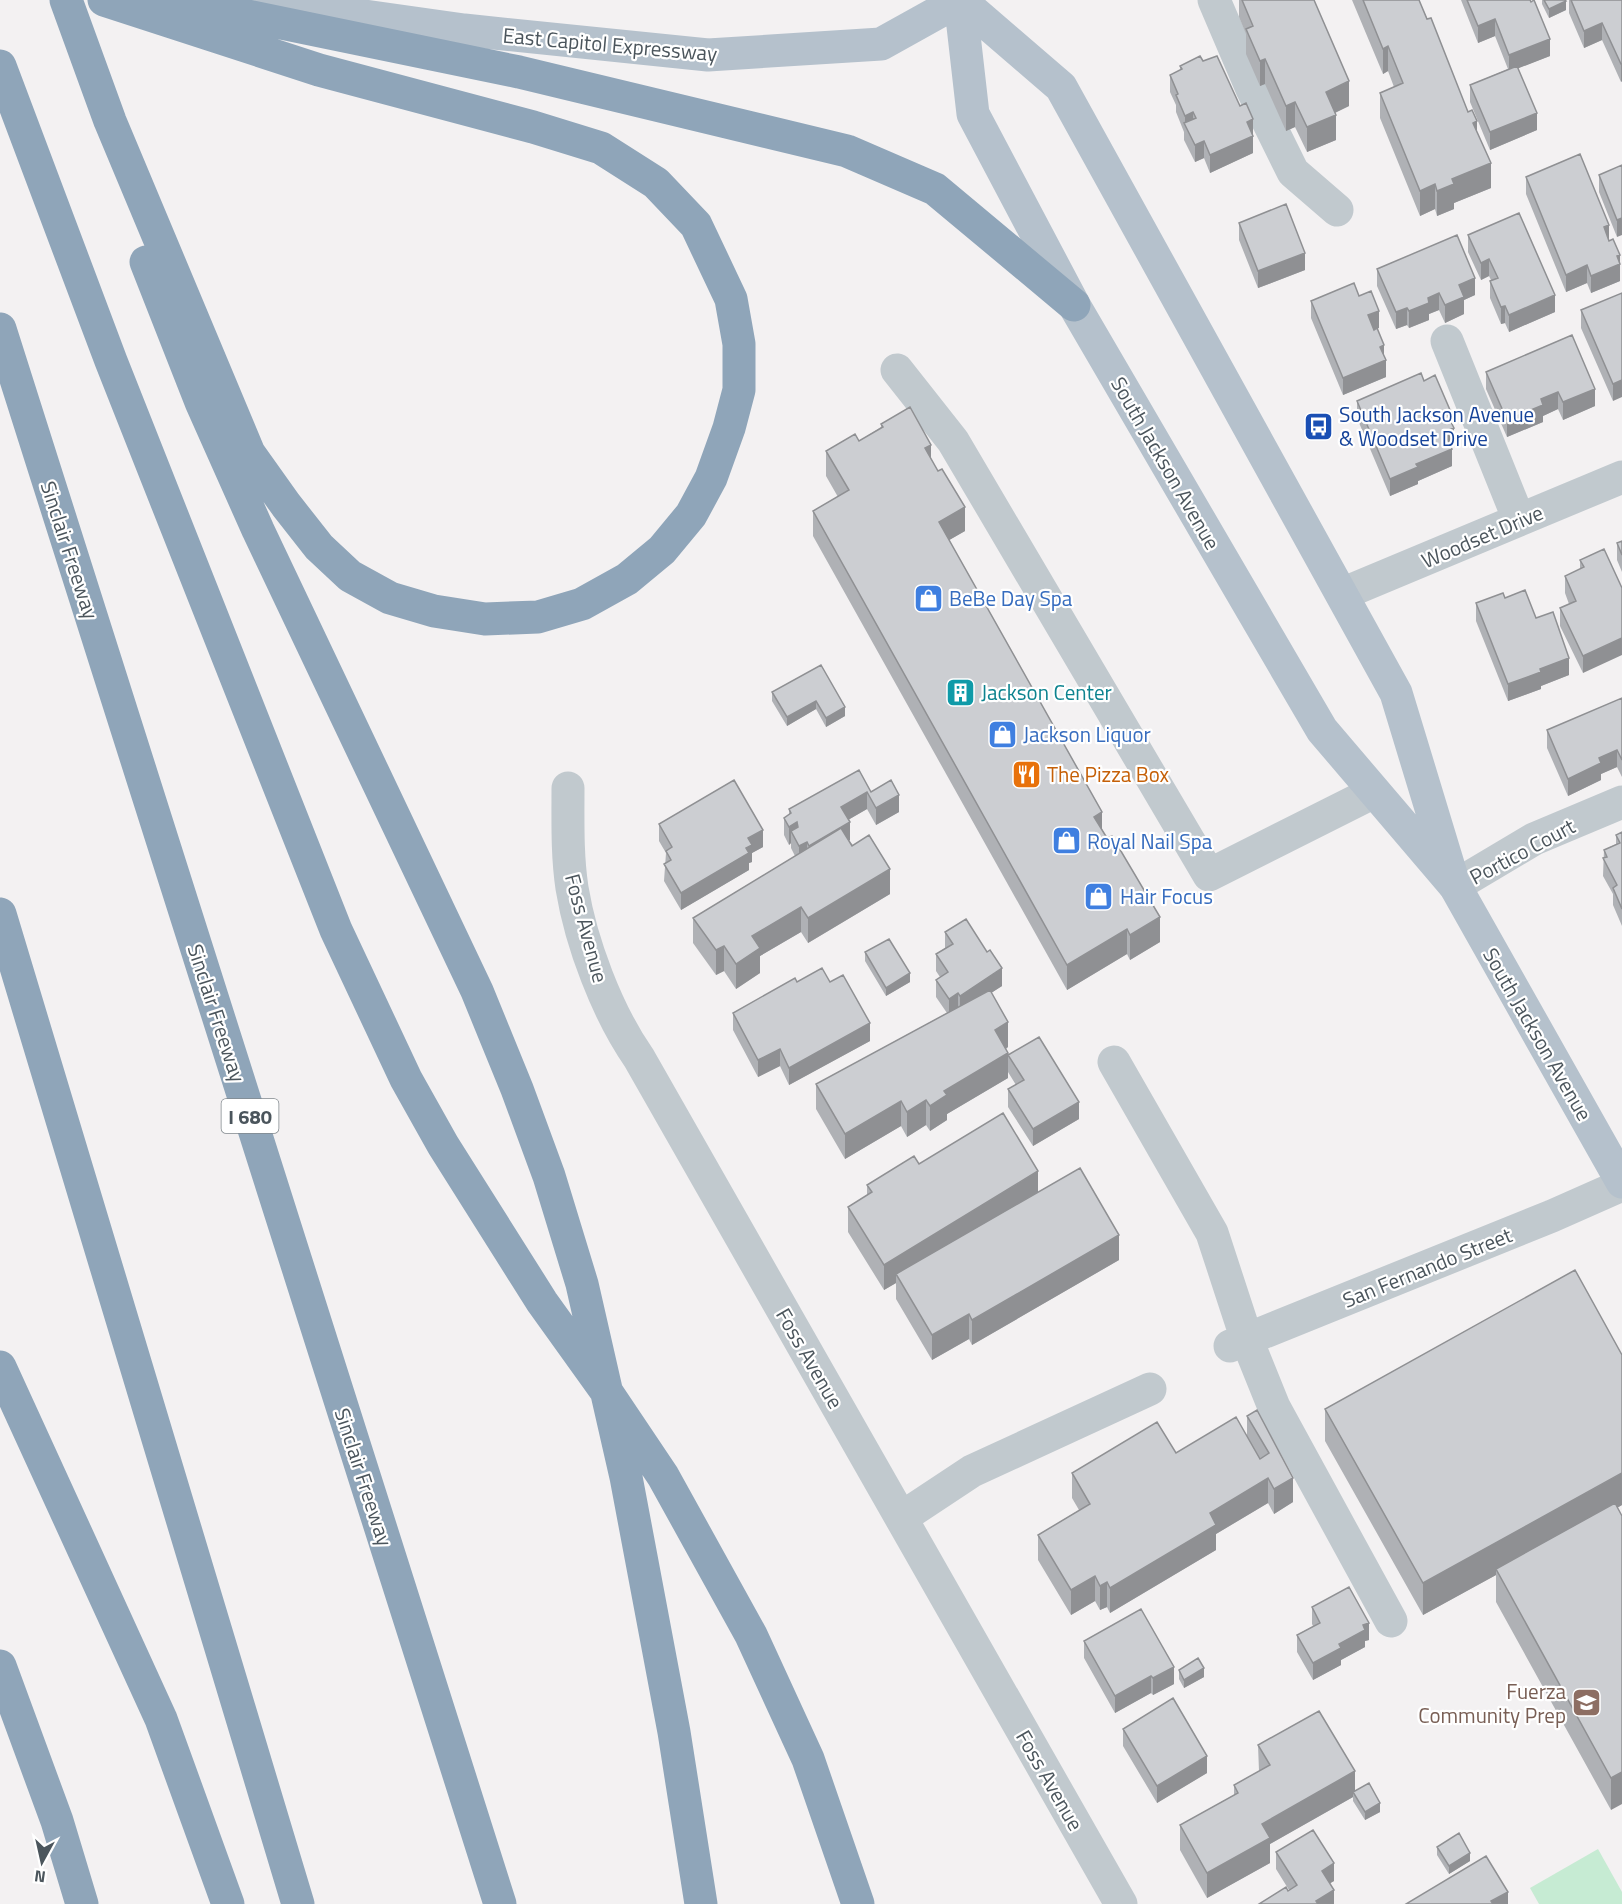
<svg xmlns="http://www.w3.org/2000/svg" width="1622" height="1904" viewBox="0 0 1622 1904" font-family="'Titillium Web',sans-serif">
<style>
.green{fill:#c6ebd3}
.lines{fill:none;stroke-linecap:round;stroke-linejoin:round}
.minor{stroke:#c1c9ce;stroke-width:33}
.major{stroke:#b5c1cc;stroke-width:33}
.highway{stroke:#8fa5b9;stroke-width:33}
.wall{fill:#afb1b5}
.shaded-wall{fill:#8f9093}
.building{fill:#ccced2;stroke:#8f9093;stroke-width:1.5}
.labels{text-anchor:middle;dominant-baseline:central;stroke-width:4.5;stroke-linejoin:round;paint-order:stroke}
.shield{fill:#fff;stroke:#81888d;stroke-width:1.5}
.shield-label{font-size:20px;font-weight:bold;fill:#4b555c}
.street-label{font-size:21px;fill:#4b555c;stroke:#fff}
.transit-label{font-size:21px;fill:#164399;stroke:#fff;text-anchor:start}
.shop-label{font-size:21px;fill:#366cbe;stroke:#fff;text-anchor:start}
.culture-label{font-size:21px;fill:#0d838f;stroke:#fff;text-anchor:start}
.food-label{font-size:21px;fill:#c56008;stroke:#fff;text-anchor:start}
.education-label{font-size:21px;fill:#785e54;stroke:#fff;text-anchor:end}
</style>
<rect width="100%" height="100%" fill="#f3f1f2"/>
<path class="green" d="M1598 1849 1622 1892V1904H1539L1530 1888Z"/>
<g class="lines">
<path class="minor" d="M1214 0 1252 89 1293 172 1337 210
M1447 341 1519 520
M897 370 953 441 1209 875 1374 792
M1342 594 1622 477
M568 788C568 821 567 855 572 888 581 943 607 1012 639 1058L1121 1904
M1455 886 1534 839 1622 802
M1114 1062 1212 1233 1247 1340 1274 1407 1391 1621
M1230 1346 1552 1216 1622 1185
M901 1518 972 1471 1150 1389"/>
<path class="major" d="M250 0 464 30 708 55 881 44 960 0
M960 0 973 114 1074 305 1322 730 1455 886 1622 1182
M960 0 1061 87 1396 693 1451 874"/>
<path class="highway" d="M66 0 110 121 249 453 286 505 319 547 350 576 390 598 434 611 485 619 538 617 582 604 627 579 662 550 691 515 711 478 729 428 739 390V344L731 299 696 225 656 183 601 148 533 127 319 70 104 0
M170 0 519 72 847 151 935 189 1074 305
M0 66 111 361 336 930 406 1079 443 1145 542 1302 608 1394 663 1476 751 1635 808 1759 858 1904
M146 262 201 402 258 530 477 991 517 1089 549 1176 582 1284 626 1477 674 1732 701 1904
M0 329 500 1904
M0 914 298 1904
M0 1367 161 1719 228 1904
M0 1666 57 1821 82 1904"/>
</g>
<path class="wall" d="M1239 0H1314L1349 106 1335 113 1336 140 1307 152 1295 127 1286 131 1265 84 1260 86 1246 54V34L1239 17Z
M1352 0H1419L1477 132 1491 188 1454 203V209L1437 216 1435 209 1420 216 1380 118V93L1394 87 1388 71 1383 74Z
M1461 0H1530L1550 56 1518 68 1537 130 1490 150 1470 102V85L1508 69 1495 36 1478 43Z
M1542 0H1565L1566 10 1549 18 1542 4Z
M1569 0H1622V81L1621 82 1602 40 1584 48 1569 13Z
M1203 61 1240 106 1253 119V153L1210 173 1204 158 1195 162 1184 140V132L1176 112V105L1170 92V75L1180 70V66Z
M1622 165 1617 237 1599 192V175Z
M1526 177 1609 241 1620 255V281L1591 293 1587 283 1566 292 1526 194Z
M1239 223 1305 270 1258 288 1239 240Z
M1468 235 1555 312 1509 332 1505 323 1501 324 1490 298V281L1491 280 1489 276 1481 280 1468 252Z
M1377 269 1475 295 1464 300V314L1445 323 1439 310 1429 314V320L1409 328 1407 325 1396 329 1377 286Z
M1622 293 1613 401 1581 328V310Z
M1359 296 1379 328H1377L1384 356 1386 377 1343 395 1311 318V301Z
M1572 335 1595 406 1563 420 1558 409 1543 416V422L1507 437 1486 389V372Z
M1424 381 1450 419 1454 445 1451 446 1452 466 1418 481V484L1390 496 1357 418V401Z
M881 424 931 460 965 531 949 540 1102 829 1160 942 1130 960 1127 954 1067 990 813 536V511L838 497 826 476V451L859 441 881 427Z
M1622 541V572L1617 560V543Z
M1580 560 1622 588 1583 673 1560 626V608L1569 604 1565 593V576L1580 569Z
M1505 598 1536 618 1569 675 1541 686V689L1508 701 1476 621V603Z
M772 692 845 707V716L826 727 816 709 787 726 772 701Z
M1622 698V777L1617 767 1601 774V780L1568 796 1547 748V730Z
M871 792 899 812 876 825 867 809 848 820 850 840H849L890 894 808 943 801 932 760 956V973L736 989 724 971 716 975 693 943V918L795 856 791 848V843L789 845 784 835V818L789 815V809Z
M659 824 763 847 752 853V862L749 863V870L681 910 664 881 666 853 659 841Z
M1622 832V926L1613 905V894L1603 876 1604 850 1616 844V835Z
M945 932 1002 986 991 993 1008 1047 1006 1049 1008 1078 947 1114V1120L930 1131 926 1125 907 1137 901 1126 845 1159 816 1109V1084L947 1013 936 997V980L940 977 936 971V954L945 948Z
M865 952 910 982 886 996 865 961Z
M797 982H830L870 1041 789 1085 780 1066 758 1077 733 1030V1013Z
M1008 1055 1079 1119 1033 1146 1008 1107V1089L1016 1085 1008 1072Z
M919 1164 1038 1193 1119 1260 972 1345 969 1339 932 1360 896 1299V1283L884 1290 848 1232V1207L867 1195V1185Z
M1325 1409 1622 1505 1617 1508 1611 1810 1496 1602V1575L1423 1615 1325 1441Z
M1257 1410 1293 1502 1274 1514 1268 1503 1216 1534V1550L1110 1613 1107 1607 1100 1610 1095 1601 1071 1615 1038 1560V1535L1079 1510 1072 1498V1473L1176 1453 1247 1435V1416Z
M1312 1607 1369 1640 1365 1641V1647L1341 1660V1665L1313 1680 1297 1652V1635L1313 1626 1312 1624Z
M1084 1641 1174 1684 1153 1695 1151 1693 1115 1713 1084 1658Z
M1179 1670 1204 1677 1184 1688 1179 1679Z
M1123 1729 1207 1773 1157 1803 1123 1746Z
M1258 1745 1355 1791 1380 1812 1365 1820 1353 1801V1797L1270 1844V1863L1207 1898 1180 1850V1825L1234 1795V1785L1259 1771Z
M1437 1847 1470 1861 1449 1874 1437 1855Z
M1276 1852 1334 1881 1330 1883 1334 1904H1259L1289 1890 1276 1869Z"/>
<path class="shaded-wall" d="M1566 1V10L1549 18V9Z
M1495 19V36L1478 43V26Z
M1602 23V40L1584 48V31Z
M1550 39V56L1509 72V55Z
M1388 46V71L1383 74V49Z
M1265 59V84L1260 86V61Z
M1621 64H1622V81L1621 82Z
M1349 81V106L1326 117V92Z
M1295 102V127L1286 131V106Z
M1193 112V129L1185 124V116Z
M1537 113V130L1490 150V132Z
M1336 115V140L1307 152V127Z
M1253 119V153L1210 173V155L1247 122Z
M1477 121V146L1473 123Z
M1204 141V158L1195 162V145Z
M1491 163V188L1454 203V209L1437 216V191L1452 179Z
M1435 184V209L1420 216V191Z
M1622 218V235L1617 237V220Z
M1609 225V242L1604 227Z
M1305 253V270L1258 288V271Z
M1620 255V281L1591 293V276L1617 256Z
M1489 259V276L1481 280V263Z
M1587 265V283L1566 292V275Z
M1475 278V295L1464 300V314L1445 323V305L1459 285Z
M1439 293V310L1429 314V320L1409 328V311L1428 298Z
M1555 295V312L1509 332V315Z
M1505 306V323L1501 324V307Z
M1407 308V325L1396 329V312Z
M1379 311V328L1368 332V315Z
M1384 345V361L1386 360V377L1343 395V378L1380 347Z
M1622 380V397L1613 401V384Z
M1595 389V406L1563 420V402Z
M1558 392V409L1543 416V422L1507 437V420L1541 399Z
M1454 428V445L1444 449V432Z
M931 445V470L925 448Z
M1452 449V466L1418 481V484L1390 496V479L1416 464Z
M965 507V531L939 546V522Z
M1622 638V655L1583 673V656Z
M1569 658V675L1541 686V689L1508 701V684L1540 669Z
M816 701V709L787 726V717Z
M845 707V716L826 727V718Z
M1617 750V767L1601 774V780L1568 796V779L1599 758Z
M867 792V809L841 824V807Z
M899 795V812L876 825V808Z
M1102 812V837L1094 817Z
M797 822V840L791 831V843L789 845V827Z
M850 822V840L809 863V846Z
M763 830V847L752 853V862L749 863V870L681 910V893L746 848 748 838Z
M807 842V859L799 863V846Z
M890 869V894L808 943V918Z
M801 907V932L760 956V973L736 989V964L752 936Z
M1160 917V942L1130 960V935Z
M1127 929V954L1067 990V965Z
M724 946V971L716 975V950Z
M1002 968V986L960 1013V996Z
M910 973V982L886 996V988Z
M958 993V1010L949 1016V999Z
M1008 1022V1047L995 1055V1030Z
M870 1023V1041L789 1085V1068Z
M780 1049V1066L758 1077V1060Z
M1008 1053V1078L947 1114V1120L930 1131V1106L944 1091Z
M926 1100V1125L907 1137V1112Z
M901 1101V1126L845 1159V1134Z
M1079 1102V1119L1033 1146V1129Z
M1038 1171V1196L896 1274V1283L884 1290V1265Z
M1119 1235V1260L972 1345V1320Z
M969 1314V1339L932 1360V1335Z
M1622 1473V1505L1498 1574 1496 1569V1575L1423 1615V1583Z
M1268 1478V1503L1216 1534V1550L1110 1613V1588L1210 1513Z
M1293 1478V1502L1274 1514V1489Z
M1095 1576V1601L1071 1615V1590Z
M1107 1582V1607L1100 1610V1586Z
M1369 1623V1640L1365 1641V1647L1341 1660V1665L1313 1680V1663L1339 1644 1363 1625Z
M1174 1667V1684L1153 1695V1678Z
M1204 1668V1677L1184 1688V1680Z
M1151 1676V1693L1115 1713V1696Z
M1207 1756V1773L1157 1803V1786Z
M1355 1771V1795L1353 1792V1797L1270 1844V1863L1207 1898V1873L1262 1824Z
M1622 1772V1804L1611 1810V1778Z
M1380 1803V1812L1365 1820V1812Z
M1470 1853V1861L1449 1874V1866Z
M1334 1863V1881L1322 1888V1871Z
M1334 1890V1904H1316V1901Z
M1508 1892V1904H1491V1901Z"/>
<path class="building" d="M1242 0H1314L1349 81 1326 92 1336 115 1307 127 1295 102 1286 106 1265 59 1260 61 1246 29 1253 26Z
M1363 0H1419L1427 19 1431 18 1468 112 1472 110 1477 121 1473 123 1491 163 1452 179 1454 184 1437 191 1435 184 1420 191 1380 93 1403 83 1388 46 1383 49Z
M1467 0H1530L1531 2 1534 0 1550 39 1509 55 1495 19 1478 26Z
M1544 0H1565L1566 1 1549 9Z
M1571 0H1622V64H1621L1602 23 1584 31Z
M1200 56 1203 61 1217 56 1240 106 1246 103 1253 119 1247 122 1253 136 1210 155 1204 141 1195 145 1184 123 1196 118 1193 112 1185 116 1176 95 1178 94 1170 75 1182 69 1180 66Z
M1517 66 1537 113 1490 132 1470 85Z
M1580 154 1609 225 1604 227 1609 241 1613 239 1620 255 1617 256 1620 264 1591 276 1587 265 1566 275 1526 177Z
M1622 165V218L1617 220 1599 175Z
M1286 204 1305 253 1258 271 1239 223Z
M1519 213 1555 295 1509 315 1505 306 1501 307 1490 281 1498 278 1489 259 1481 263 1468 235Z
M1457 235 1475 278 1459 285 1464 297 1445 305 1439 293 1428 298 1429 303 1409 311 1407 308 1396 312 1377 269Z
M1354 283 1359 296 1371 291 1379 311 1368 315 1374 330 1377 328 1384 345 1380 347 1386 360 1343 378 1311 301Z
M1622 293V380L1613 384 1581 310Z
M1572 335 1595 389 1563 402 1558 392 1541 399 1543 405 1507 420 1486 372Z
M1421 373 1424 381 1435 375 1450 410 1446 412 1454 428 1444 432 1452 449 1416 464 1418 467 1390 479 1357 401Z
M910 407 931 445 925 448 938 471 942 469 965 507 939 522 1102 812 1094 817 1107 838 1112 836 1160 917 1130 935 1127 929 1067 965 813 511 849 490 826 451 855 434 859 441 883 427 881 424Z
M1622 541V555L1617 543Z
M1604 549 1622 588V638L1583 656 1560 608 1576 601 1565 576 1584 567 1580 560Z
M1525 590 1536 618 1553 612 1569 658 1540 669 1541 672 1508 684 1476 603 1503 593 1505 598Z
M821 665 845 707 826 718 816 701 787 717 772 692Z
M1622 698V760L1617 750 1599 758 1601 763 1568 779 1547 730Z
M859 770 871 792 891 780 899 795 876 808 867 792 841 807 850 822 809 846 807 842 799 846 791 831 798 827 797 822 789 827 784 818 791 813 789 809Z
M734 780 763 830 748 838 752 845 746 848 749 853 681 893 664 864 671 860 666 851 672 847 659 824Z
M841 828 852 846 869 835 890 869 808 918 801 907 752 936 760 948 736 964 724 946 716 950 693 918Z
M1622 832V909L1613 888 1617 885 1603 858 1607 857 1604 850 1620 843 1616 835Z
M966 919 987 952 990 950 1002 968 960 996 958 993 949 999 936 980 948 972 936 954 953 944 945 932Z
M889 939 910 973 886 988 865 952Z
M822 968 830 982 843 975 870 1023 789 1068 780 1049 758 1060 733 1013 795 978 797 982Z
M990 990 1008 1022 995 1030 1008 1053 944 1091 947 1095 930 1106 926 1100 907 1112 901 1101 845 1134 816 1084Z
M1039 1037 1079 1102 1033 1129 1008 1089 1024 1080 1008 1055Z
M1003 1113 1038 1171 884 1265 848 1207 872 1192 867 1185 914 1156 919 1164Z
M1080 1168 1119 1235 972 1320 969 1314 932 1335 896 1274Z
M1575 1270 1622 1355V1473L1423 1583 1325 1409Z
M1257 1410 1293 1478 1274 1489 1268 1478 1210 1513 1216 1525 1110 1588 1107 1582 1100 1586 1095 1576 1071 1590 1038 1535 1090 1504 1072 1473 1157 1422 1176 1453 1236 1417 1260 1459 1269 1453 1247 1416Z
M1615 1503 1622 1516V1772L1611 1778 1496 1569Z
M1349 1587 1369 1623 1363 1625 1365 1630 1339 1644 1341 1648 1313 1663 1297 1635 1320 1623 1312 1607Z
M1141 1609 1174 1667 1153 1678 1151 1676 1115 1696 1084 1641Z
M1198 1658 1204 1668 1184 1680 1179 1670Z
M1173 1698 1207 1756 1157 1786 1123 1729Z
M1319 1711 1355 1771 1262 1824 1270 1838 1207 1873 1180 1825 1238 1793 1234 1785 1270 1765 1258 1745Z
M1369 1783 1380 1803 1365 1812 1353 1792Z
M1313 1830 1334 1863 1322 1871 1334 1890 1316 1901 1318 1904H1259L1286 1887 1288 1891 1297 1885 1276 1852Z
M1459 1833 1470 1853 1449 1866 1437 1847Z
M1486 1856 1508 1892 1491 1901 1493 1904H1406Z"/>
<defs>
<symbol id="bus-square" viewBox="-11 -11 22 22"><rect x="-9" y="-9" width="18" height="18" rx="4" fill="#1a4fb4" stroke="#fff"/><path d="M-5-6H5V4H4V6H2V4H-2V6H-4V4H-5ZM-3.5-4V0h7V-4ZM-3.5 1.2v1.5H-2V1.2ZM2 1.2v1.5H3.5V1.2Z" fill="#fff"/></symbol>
<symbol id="shop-square" viewBox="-11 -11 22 22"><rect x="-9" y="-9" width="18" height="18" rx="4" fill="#3f7fe0" stroke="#fff"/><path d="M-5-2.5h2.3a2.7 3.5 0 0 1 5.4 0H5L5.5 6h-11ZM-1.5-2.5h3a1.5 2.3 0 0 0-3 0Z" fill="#fff"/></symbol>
<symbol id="building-square" viewBox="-11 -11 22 22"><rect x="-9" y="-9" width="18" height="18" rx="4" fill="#0f9aa8" stroke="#fff"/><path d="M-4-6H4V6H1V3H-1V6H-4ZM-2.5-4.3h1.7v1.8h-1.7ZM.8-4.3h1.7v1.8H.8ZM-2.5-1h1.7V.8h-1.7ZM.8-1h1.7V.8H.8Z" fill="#fff"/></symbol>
<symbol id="restaurant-square" viewBox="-11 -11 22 22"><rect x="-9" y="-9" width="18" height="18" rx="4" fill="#e8710a" stroke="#fff"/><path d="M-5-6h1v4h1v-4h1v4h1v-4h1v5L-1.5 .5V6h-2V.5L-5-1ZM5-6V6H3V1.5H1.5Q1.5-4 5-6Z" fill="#fff"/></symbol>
<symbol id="school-square" viewBox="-11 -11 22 22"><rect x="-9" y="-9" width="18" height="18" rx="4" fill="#8d6e63" stroke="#fff"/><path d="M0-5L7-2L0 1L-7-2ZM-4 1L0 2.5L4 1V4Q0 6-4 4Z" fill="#fff"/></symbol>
</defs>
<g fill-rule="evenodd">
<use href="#bus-square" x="1302" y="410" width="33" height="33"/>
<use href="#shop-square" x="912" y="582" width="33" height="33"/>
<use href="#building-square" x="944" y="676" width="33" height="33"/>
<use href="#shop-square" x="986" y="718" width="33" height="33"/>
<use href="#restaurant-square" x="1010" y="758" width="33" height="33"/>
<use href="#shop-square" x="1050" y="824" width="33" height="33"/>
<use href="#shop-square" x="1082" y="880" width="33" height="33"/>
<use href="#school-square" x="1570" y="1686" width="33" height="33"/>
</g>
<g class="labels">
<rect class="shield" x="221.5" y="1099" width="57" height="34" rx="4.5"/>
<g class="shield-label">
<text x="250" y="1116">I 680</text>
</g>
<g class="street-label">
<text transform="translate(610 44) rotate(5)">East Capitol Expressway</text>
<text transform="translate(1166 463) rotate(60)">South Jackson Avenue</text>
<text transform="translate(1482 536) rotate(-23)">Woodset Drive</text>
<text transform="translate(70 550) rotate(72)">Sinclair Freeway</text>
<text transform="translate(1522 851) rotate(-28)">Portico Court</text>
<text transform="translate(587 928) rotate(75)">Foss Avenue</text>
<text transform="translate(217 1013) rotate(72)">Sinclair Freeway</text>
<text transform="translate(1538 1034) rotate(60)">South Jackson Avenue</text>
<text transform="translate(1427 1267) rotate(-22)">San Fernando Street</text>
<text transform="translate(810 1358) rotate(60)">Foss Avenue</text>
<text transform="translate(364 1477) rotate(72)">Sinclair Freeway</text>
<text transform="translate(1050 1780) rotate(60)">Foss Avenue</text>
</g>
<g class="transit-label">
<text x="1339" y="414">South Jackson Avenue<tspan x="1339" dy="24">&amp; Woodset Drive</tspan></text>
</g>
<g class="shop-label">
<text x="949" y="598">BeBe Day Spa</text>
<text x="1023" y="734">Jackson Liquor</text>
<text x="1087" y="841">Royal Nail Spa</text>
<text x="1120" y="896">Hair Focus</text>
</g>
<g class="culture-label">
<text x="981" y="692">Jackson Center</text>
</g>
<g class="food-label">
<text x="1047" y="774">The Pizza Box</text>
</g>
<g class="education-label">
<text x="1566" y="1691">Fuerza<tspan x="1566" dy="24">Community Prep</tspan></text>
</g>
</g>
<g transform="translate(42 1862) rotate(188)" stroke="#ffffff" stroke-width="4.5" paint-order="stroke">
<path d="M0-4.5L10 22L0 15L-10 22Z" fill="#4b555c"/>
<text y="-9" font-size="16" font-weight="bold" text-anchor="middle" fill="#4b555c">N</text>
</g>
</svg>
